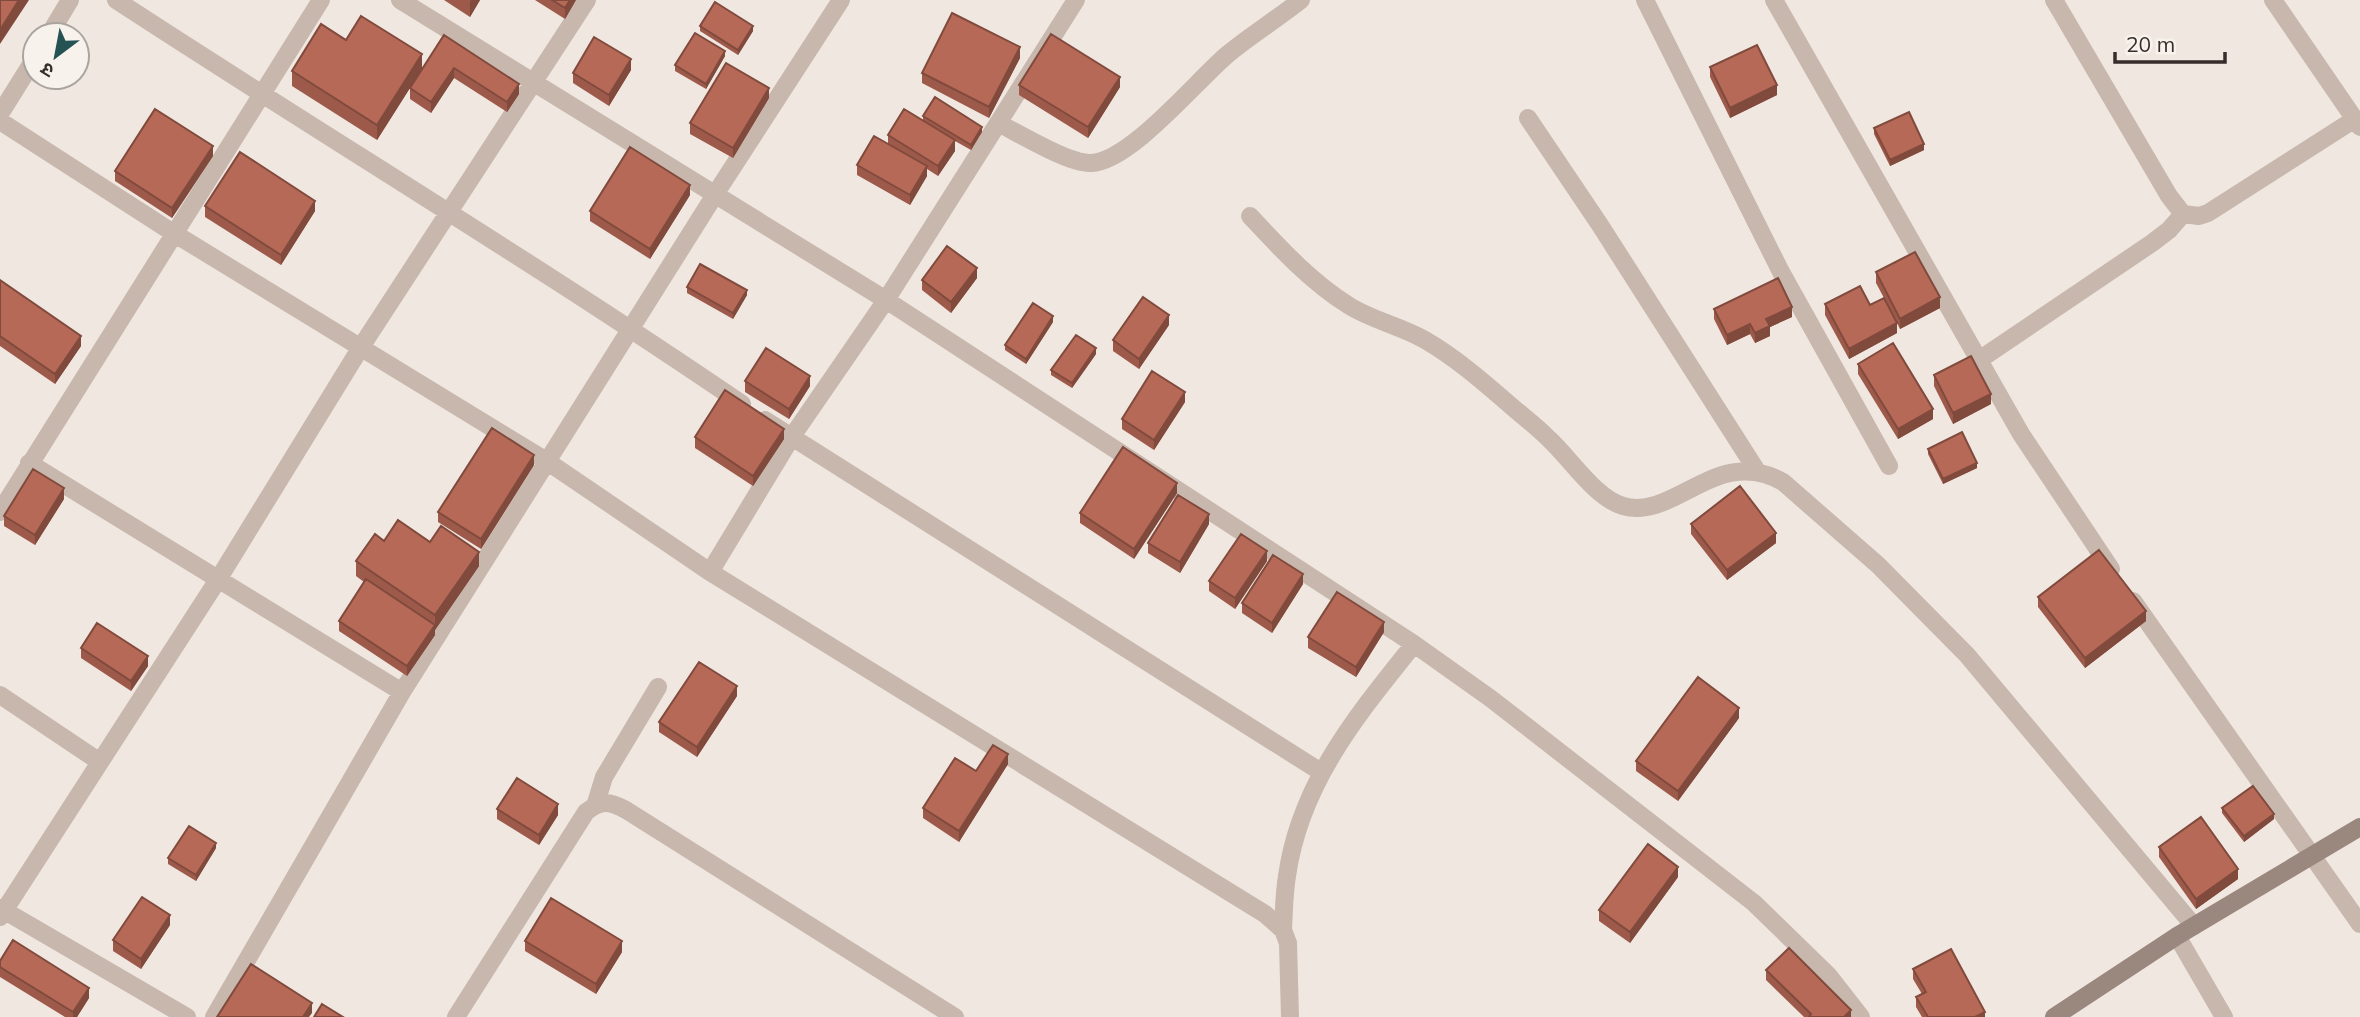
<svg xmlns="http://www.w3.org/2000/svg" width="2360" height="1017" viewBox="0 0 2360 1017" font-family="Mulish,'Noto Sans Devanagari',sans-serif">
<style>
.lines{fill:none;stroke-linecap:round;stroke-linejoin:round}
.street{stroke:#c7b7ad;stroke-width:18}
.secondary{stroke:#9a877e;stroke-width:18}
.wall{fill:#9d5a4b}
.shaded-wall{fill:#804a3d}
.building{fill:#b76957;stroke:#804a3d;stroke-width:2}
</style>
<rect width="100%" height="100%" fill="#f0e7e0"/>
<g class="lines">
<path class="street" d="M116 0C324 136 537 264 742 404
M400 0 886 300 1414 644 1490 698 1754 903 1829 976 1861 1017
M1645 0 1781 272 1889 466
M1774 0 2021 434 2111 569
M2054 0 2169 196 2183 214 2199 216 2208 213 2355 119
M2273 0 2360 127
M49 35 70 0
M0 114 35 58
M1528 118 1600 225 1757 471
M0 121 175 234 548 462 710 572 1265 914 1283 930 1288 943 1290 1017
M998 123C1020 134 1069 164 1091 163 1130 162 1197 80 1228 54 1251 35 1277 19 1301 0
M1250 216C1280 248 1310 281 1348 305 1371 320 1401 326 1425 340 1458 359 1488 386 1517 411 1528 420 1539 429 1549 439 1570 458 1595 498 1623 506 1675 521 1717 444 1783 482L1878 565 1967 655 2194 926
M1979 360 2152 243 2169 230 2183 214
M765 420 1321 772
M29 463 402 692
M0 512 321 0
M710 572 791 438 886 300 1076 0
M2133 601 2360 924
M0 695 100 762
M596 803 604 777 658 687
M0 908 187 1017
M0 917 219 578 361 347 587 0
M1283 930C1284 912 1284 894 1287 876 1300 783 1358 714 1414 644
M2177 936 2224 1017
M214 1017 402 692 716 193 841 0
M456 1017 586 812C601 800 609 801 626 810L955 1017"/>
<path class="secondary" d="M2054 1017 2177 936 2360 827"/>
</g>
<path class="wall" d="M444 0H480L470 17Z
M535 0H576L565 19Z
M700 26 753 31 738 55 700 31Z
M444 35 519 94 507 112 454 78 431 113 410 99V88Z
M346 40 422 69 377 140 292 86V71Z
M725 56 706 89 675 71V65Z
M1020 58 989 118 922 83V73Z
M1710 67 1777 95 1730 118 1710 77Z
M631 70 609 106 573 83V73Z
M1019 85 1120 87 1088 138 1019 95Z
M769 98 733 158 690 134V123Z
M923 116 982 132 971 150 955 141V151L938 176 927 169V176L910 205 857 175V165L888 144V135L923 121Z
M1874 128 1924 150 1890 166 1874 134Z
M213 156 172 218 115 181V171Z
M690 195 650 259 590 221V211Z
M205 206 315 211 281 265 205 217Z
M1876 272 1940 308 1900 329 1897 323V333L1849 359 1825 315V304L1870 305 1884 298 1876 283Z
M977 278 951 313 922 290V280Z
M0 280 81 346 55 384 0 346Z
M687 287 747 295 733 319 687 293Z
M1714 309 1792 317 1770 327V336L1755 343 1750 334 1727 345 1714 319Z
M1053 322 1026 364 1005 350V345Z
M1169 325 1139 369 1113 351V340Z
M1096 354 1072 388 1051 375V370Z
M1858 364 1933 419 1898 439 1858 374Z
M1934 375 1991 404 1953 424 1934 386Z
M745 381 810 386 789 419 745 392Z
M1185 402 1154 450 1122 429V419Z
M695 437 784 439 753 486 695 448Z
M1928 449 1977 468 1943 484 1928 454Z
M534 465 481 549 438 522V512Z
M1177 493 1134 559 1080 523V513Z
M64 499 35 545 4 526V516Z
M1209 524 1180 573 1148 553V543Z
M1691 524 1776 543 1727 580 1691 534Z
M384 541 430 542 479 566 435 630V635L407 676 339 631V621L364 582 356 576V561Z
M1267 561 1235 609 1209 591V581Z
M1303 584 1272 633 1242 613V603Z
M2038 597 2146 621 2085 668 2038 607Z
M1384 632 1356 677 1308 648V637Z
M81 648 148 666 131 691 81 658Z
M737 696 697 757 659 732V722Z
M1739 718 1678 801 1636 771V761Z
M1008 764 959 842 923 818V808L976 771Z
M2222 808 2274 819 2244 842 2222 813Z
M497 809 558 815 539 845 497 819Z
M2159 847 2238 879 2196 909 2159 857Z
M216 848 196 881 168 864V858Z
M1678 877 1630 943 1599 921V910Z
M170 925 141 969 113 951V940Z
M525 941 622 952 596 994 525 951Z
M0 961 89 998 77 1017H65L0 977Z
M1913 969 1985 1017H1922L1916 1007V997L1922 994 1913 979Z
M1766 970 1851 1017H1804L1766 980Z"/>
<path class="shaded-wall" d="M19 0H29L0 44V30Z
M471 0H480L470 17V2Z
M570 0H576L565 19V8Z
M753 26V31L738 55V50Z
M1020 47V58L989 118V107Z
M725 51V56L706 89V84Z
M422 54V69L377 140V125Z
M631 59V70L609 106V95Z
M454 68V78L431 113V102Z
M1120 77V87L1088 138V127Z
M519 84V94L507 112V102Z
M1777 85V95L1730 118V108Z
M769 88V98L733 158V148Z
M982 127V132L971 150V145Z
M955 140V151L938 176V166Z
M1924 144V150L1890 166V160Z
M213 146V156L172 218V208Z
M927 166V176L910 205V195Z
M690 185V195L650 259V249Z
M315 201V211L281 265V255Z
M977 268V278L951 313V302Z
M747 290V295L733 319V313Z
M1940 297V308L1900 329V319Z
M1792 307V317L1770 327V336L1755 343V333L1766 319Z
M1169 315V325L1139 369V359Z
M1053 316V322L1026 364V359Z
M1897 323V333L1849 359V349Z
M1750 324V334L1727 345V335Z
M81 336V346L55 384V374Z
M1096 348V354L1072 388V383Z
M810 376V386L789 419V409Z
M1185 392V402L1154 450V440Z
M1991 394V404L1953 424V413Z
M1933 409V419L1898 439V429Z
M784 429V439L753 486V476Z
M534 455V465L481 549V539Z
M1977 463V468L1943 484V479Z
M1177 483V493L1134 559V549Z
M64 488V499L35 545V535Z
M1209 514V524L1180 573V562Z
M1776 533V543L1727 580V570Z
M1267 551V561L1235 609V598Z
M479 552V566L435 630V615Z
M1303 574V584L1272 633V623Z
M2146 611V621L2085 668V658Z
M1384 622V632L1356 677V667Z
M435 625V635L407 676V666Z
M148 656V666L131 691V681Z
M737 686V696L697 757V747Z
M1739 708V718L1678 801V791Z
M1008 754V764L959 842V831Z
M558 804V815L539 845V835Z
M2274 814V819L2244 842V836Z
M216 843V848L196 881V875Z
M1678 867V877L1630 943V932Z
M2238 869V879L2196 909V899Z
M170 915V925L141 969V959Z
M622 941V952L596 994V984Z
M89 988V998L77 1017H73V1012Z
M312 1003V1013L309 1017H303Z
M1851 1010V1017H1844Z
M1985 1012V1017H1975Z"/>
<path class="building" d="M0 0H19L0 30Z
M552 0H570L565 8Z
M715 2 753 26 738 50 700 26Z
M952 13 1020 47 989 107 922 73Z
M361 16 422 54 377 125 292 71 321 24 346 40Z
M695 33 725 51 706 84 675 65Z
M1051 34 1120 77 1088 127 1019 85Z
M444 35 519 84 507 102 454 68 431 102 410 88Z
M594 37 631 59 609 95 573 73Z
M1757 45 1777 85 1730 108 1710 67Z
M726 63 769 88 733 148 690 123Z
M935 97 982 127 971 145 923 116Z
M155 109 213 146 172 208 115 171Z
M904 109 955 140 938 166 888 135Z
M1909 112 1924 144 1890 160 1874 128Z
M874 136 927 166 910 195 857 165Z
M630 147 690 185 650 249 590 211Z
M240 152 315 201 281 255 205 206Z
M947 246 977 268 951 302 922 280Z
M1915 252 1940 297 1900 319 1876 272Z
M700 264 747 290 733 313 687 287Z
M1778 278 1792 307 1766 319 1770 326 1755 333 1750 324 1727 335 1714 309Z
M0 280 81 336 55 374 0 336Z
M1860 286 1870 305 1884 298 1897 323 1849 349 1825 304Z
M1143 297 1169 315 1139 359 1113 340Z
M1033 303 1053 316 1026 359 1005 345Z
M1076 335 1096 348 1072 383 1051 370Z
M1893 343 1933 409 1898 429 1858 364Z
M766 348 810 376 789 409 745 381Z
M1971 356 1991 394 1953 413 1934 375Z
M1152 371 1185 392 1154 440 1122 419Z
M725 390 784 429 753 476 695 437Z
M492 428 534 455 481 539 438 512Z
M1962 432 1977 463 1943 479 1928 449Z
M1123 447 1177 483 1134 549 1080 513Z
M33 469 64 488 35 535 4 516Z
M1740 486 1776 533 1727 570 1691 524Z
M1178 495 1209 514 1180 562 1148 543Z
M398 520 430 542 441 526 479 552 435 615 356 561 375 534 384 541Z
M1241 534 1267 551 1235 598 1209 581Z
M2099 550 2146 611 2085 658 2038 597Z
M1273 555 1303 574 1272 623 1242 603Z
M366 579 435 625 407 666 339 621Z
M1337 592 1384 622 1356 667 1308 637Z
M97 623 148 656 131 681 81 648Z
M699 662 737 686 697 747 659 722Z
M1698 677 1739 708 1678 791 1636 761Z
M993 745 1008 754 959 831 923 808 955 758 976 771Z
M517 778 558 804 539 835 497 809Z
M2253 786 2274 814 2244 836 2222 808Z
M2201 817 2238 869 2196 899 2159 847Z
M189 826 216 843 196 875 168 858Z
M1648 844 1678 867 1630 932 1599 910Z
M142 897 170 915 141 959 113 940Z
M551 898 622 941 596 984 525 941Z
M13 940 89 988 73 1012 0 967V961Z
M1789 948 1851 1010 1844 1017H1809L1811 1014 1766 970Z
M1951 949 1985 1012 1975 1017H1928L1916 997 1926 992 1913 969Z
M251 964 312 1003 303 1017H217Z
M322 1004 343 1017H314Z"/>
<g transform="translate(56 56) rotate(212)"><circle r="33" fill="#f8f2ec" stroke="#aaa49f" stroke-width="2"/>
<path d="M0-5L12 26L0 18L-12 26Z" fill="#255253"/>
<text y="-10" font-size="19" font-weight="bold" text-anchor="middle" fill="#362e2b">उ</text>
</g>
<path d="M2115 52v10h110v-10" fill="none" stroke="#362e2b" stroke-width="3.5"/>
<text x="2126" y="52" font-size="21" fill="#362e2b" stroke="#f8f2ec" stroke-width="5" paint-order="stroke">20 m</text>
</svg>
